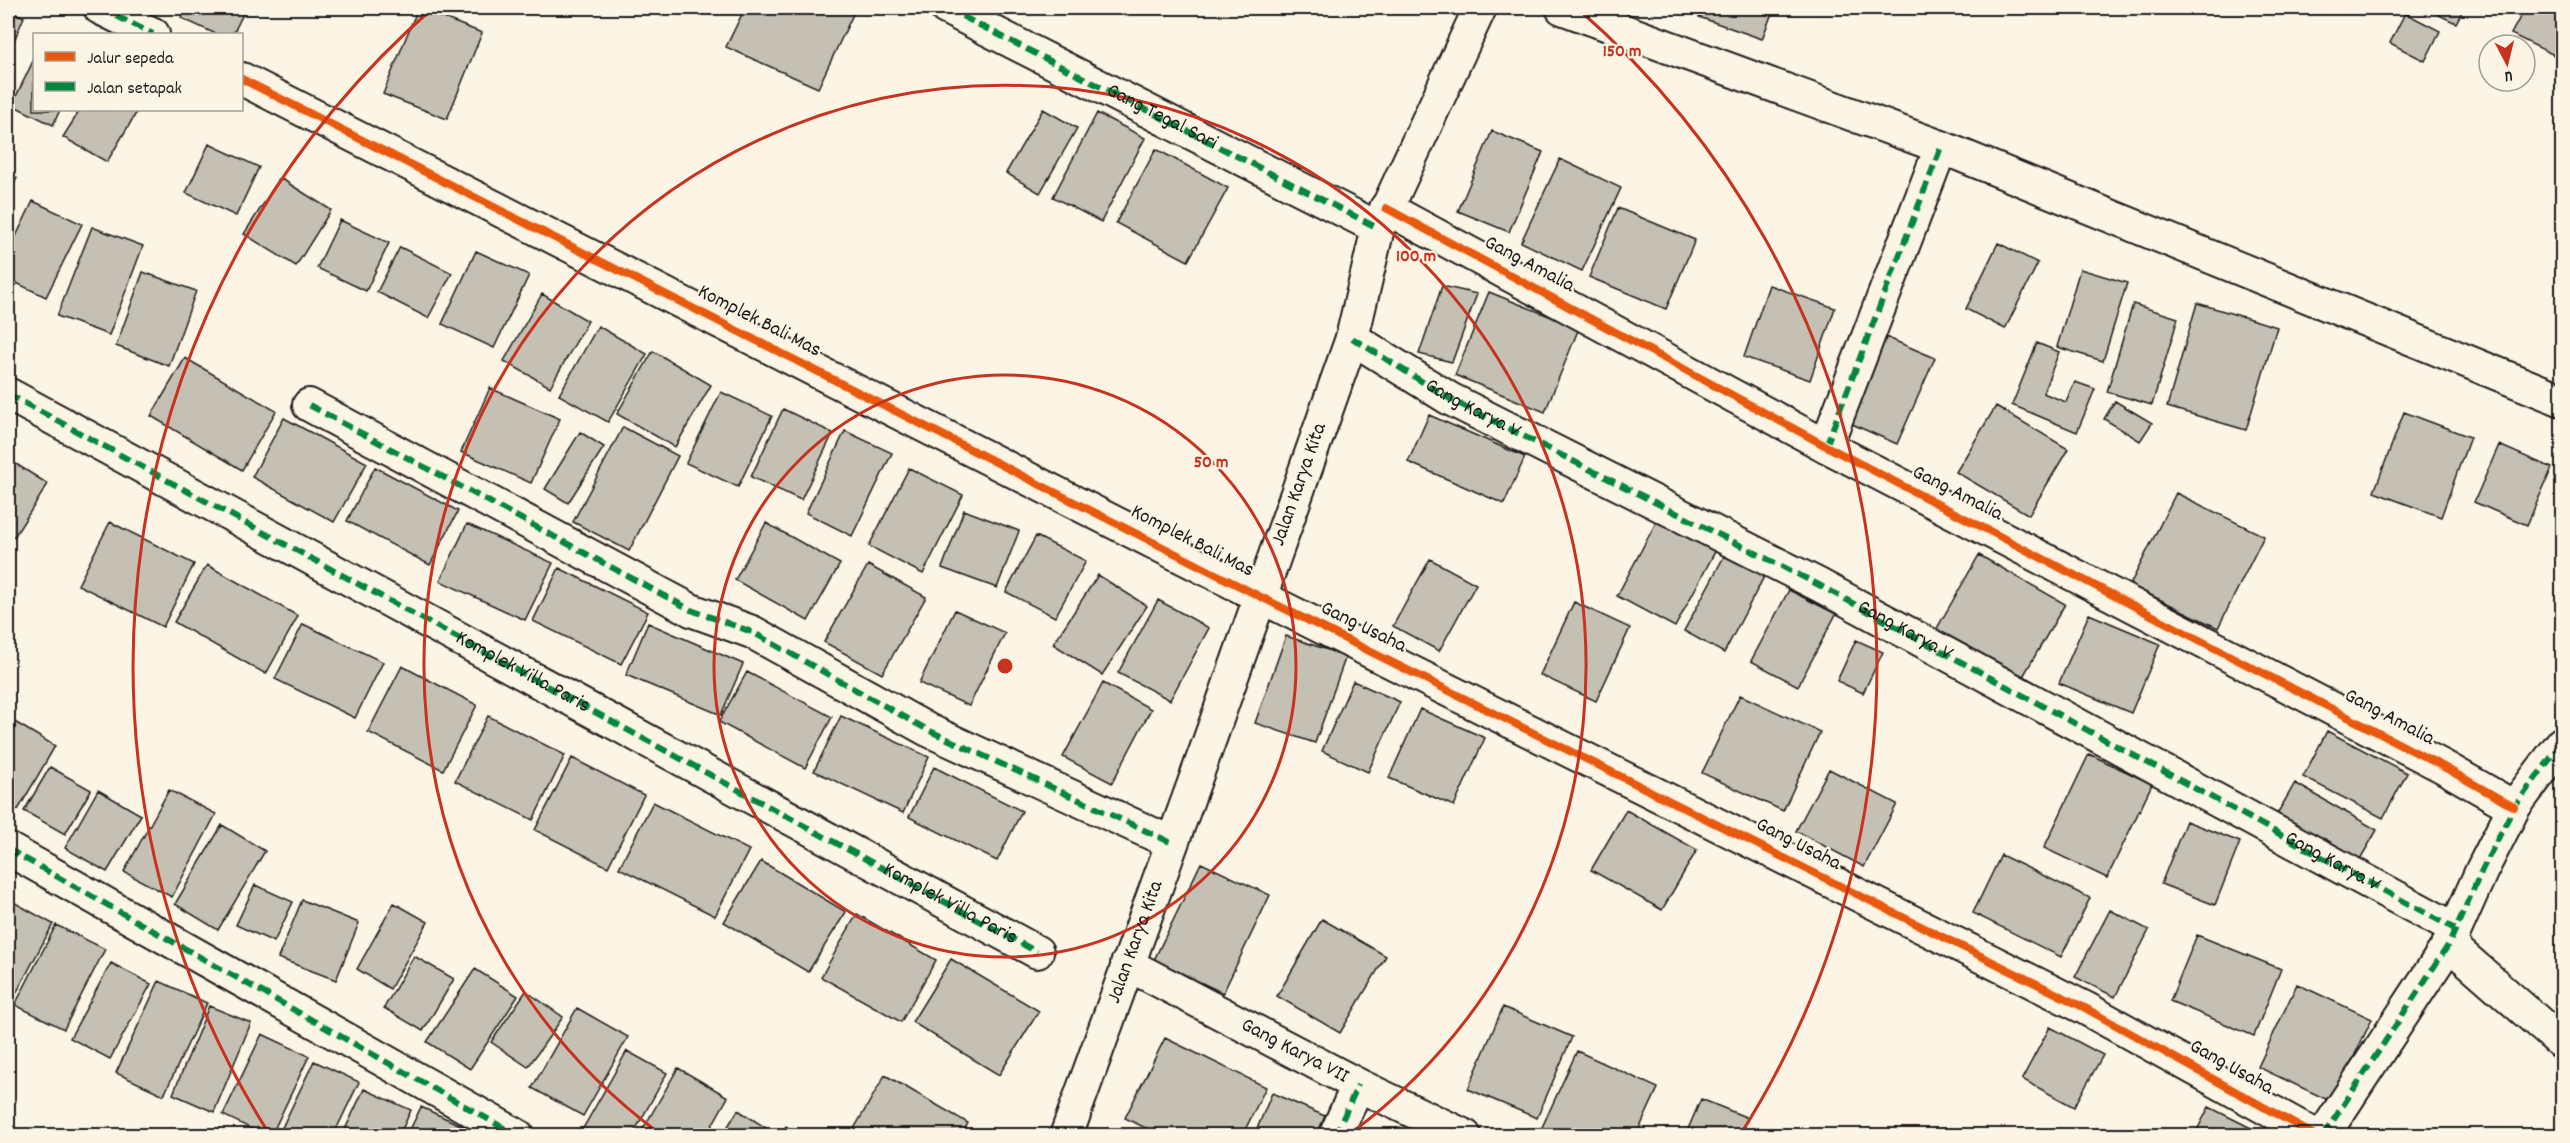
<svg xmlns="http://www.w3.org/2000/svg" width="2570" height="1143" viewBox="0 0 2570 1143" font-family="Dekko,sans-serif">
<style>
.building{fill:#c4c0b3;stroke:#1c1c1c;stroke-width:1.5}
.lines{fill:none;stroke-linecap:round;stroke-linejoin:round}
.street-casing{stroke:#1c1c1c;stroke-width:36}
.street{stroke:#fcf5e5;stroke-width:32}
.quiet{stroke:#00873e;stroke-width:6;stroke-dasharray:12 6;stroke-linecap:butt}
.cycleway-casing{stroke:#fcf5e5;stroke-width:11}
.cycleway{stroke:#e8590c;stroke-width:8}
.ring{fill:none;stroke:#c8321e;stroke-width:3}
.labels{text-anchor:middle;dominant-baseline:central;stroke-width:4.5;stroke-linejoin:round;paint-order:stroke}
.street-label{font-size:21px;fill:#1c1c1c;stroke:#fcf5e5}
.centre{fill:#c8321e;stroke:#fcf5e5;stroke-width:3}
.ring-label{font-size:18px;text-anchor:middle;font-weight:bold;fill:#c8321e;stroke:#fcf5e5;stroke-width:4.5;stroke-linejoin:round;paint-order:stroke}
</style>
<rect width="100%" height="100%" fill="#fcf5e5"/>
<filter id="ink" filterUnits="userSpaceOnUse"><feTurbulence type="fractalNoise" baseFrequency=".0167" numOctaves="2"/><feDisplacementMap in="SourceGraphic" scale="12" xChannelSelector="R" yChannelSelector="G"/><feConvolveMatrix kernelMatrix="1 2 1 2 8 2 1 2 1" color-interpolation-filters="sRGB"/></filter>
<g filter="url(#ink)">
<path class="building" d="M186 8H246L233 34H216L181 18Z
M418 8 482 33 447 119 383 94Z
M745 8H856L818 88 726 47Z
M1702 8H1774L1762 39 1699 17Z
M2424 8H2464L2456 23Z
M2525 8H2562V38L2554 55 2511 34Z
M8 10 24 17 8 55Z
M2405 13 2440 31 2425 61 2390 43Z
M34 59V110H60L53 125 12 105Z
M1043 109 1077 128 1040 193 1006 173Z
M80 110H138L107 162 63 137Z
M1097 113 1145 138 1101 222 1053 197Z
M1492 131 1543 152 1509 232 1458 211Z
M209 144 259 167 236 216 186 193Z
M1156 149 1228 188 1188 261 1116 223Z
M1560 159 1621 188 1582 271 1521 242Z
M8 173 17 178 8 197Z
M280 178 331 210 296 266 244 234Z
M33 201 82 224 46 297 8 279V253Z
M1618 208 1695 240 1666 309 1589 277Z
M340 220 389 243 366 291 317 268Z
M92 227 143 246 109 335 57 316Z
M1998 243 2038 263 2005 329 1966 309Z
M400 247 452 273 428 318 377 292Z
M476 251 529 275 494 348 442 324Z
M2080 269 2127 283 2103 361 2057 347Z
M143 272 196 291 169 366 116 346Z
M1769 285 1835 308 1810 380 1744 357Z
M1442 286 1477 294 1452 362 1419 354Z
M1489 292 1579 328 1545 412 1455 375Z
M542 294 588 321 550 387 504 361Z
M2197 303 2277 327 2246 430 2167 407Z
M2133 304 2178 318 2152 405 2107 392Z
M598 326 647 354 608 422 559 395Z
M1881 335 1935 358 1897 444 1843 420Z
M2037 343 2059 352 2043 393 2066 402 2075 382 2095 389 2077 432 2012 405Z
M653 351 711 385 675 447 617 414Z
M185 358 276 411 242 470 151 416Z
M490 388 560 419 531 483 461 452Z
M721 392 772 416 738 487 686 463Z
M2115 401 2152 423 2140 441 2104 419Z
M1996 406 2068 449 2029 515 1956 472Z
M783 409 833 433 801 500 751 477Z
M2404 412 2470 437 2441 517 2374 492Z
M1429 415 1525 457 1504 504 1408 462Z
M284 418 367 463 334 522 252 477Z
M623 427 678 456 629 551 573 522Z
M845 431 892 453 852 536 806 513Z
M580 432 604 447 568 503 545 489Z
M2499 445 2552 468 2527 525 2474 502Z
M8 459 48 484 14 537 8 533Z
M375 467 458 511 430 565 347 521Z
M909 468 963 495 923 574 869 546Z
M2176 493 2264 536 2218 628 2130 585Z
M964 510 1019 531 997 588 942 568Z
M1661 513 1719 544 1675 627 1617 596Z
M110 522 194 564 163 627 78 585Z
M766 523 840 564 808 621 735 580Z
M467 524 553 563 525 620 440 581Z
M1036 536 1086 561 1055 617 1006 592Z
M1728 549 1768 569 1724 653 1684 631Z
M1979 555 2065 604 2021 680 1936 630Z
M1430 559 1476 584 1439 651 1393 626Z
M207 565 298 616 266 674 174 622Z
M868 565 926 597 882 674 824 642Z
M559 568 648 612 621 664 533 621Z
M1098 575 1147 606 1102 675 1053 644Z
M1789 590 1836 614 1798 686 1751 661Z
M1158 600 1209 628 1170 700 1118 673Z
M1574 602 1630 628 1596 701 1540 675Z
M955 610 1005 633 969 706 919 683Z
M2089 614 2160 644 2131 713 2059 683Z
M648 623 743 664 721 715 626 675Z
M303 624 383 662 355 718 275 679Z
M1286 636 1346 656 1315 743 1255 723Z
M1856 640 1883 652 1863 693 1837 681Z
M402 666 477 705 443 770 368 732Z
M747 672 832 717 805 768 719 722Z
M1353 681 1400 702 1368 772 1322 751Z
M1103 683 1151 709 1112 783 1063 757Z
M1740 695 1820 732 1783 811 1702 773Z
M1420 709 1485 738 1454 806 1389 778Z
M488 716 565 755 533 820 455 781Z
M841 716 929 757 903 813 814 771Z
M8 718 55 746 18 810 8 804Z
M2327 731 2407 773 2383 818 2303 777Z
M2089 754 2152 784 2107 878 2044 848Z
M572 758 644 795 608 867 535 830Z
M50 767 91 790 65 834 24 811Z
M934 767 1022 811 997 861 909 817Z
M1829 769 1897 804 1864 867 1796 831Z
M2295 783 2377 830 2359 861 2277 814Z
M98 790 141 815 107 872 65 848Z
M169 790 216 814 172 897 124 872Z
M653 802 749 850 715 916 619 868Z
M1626 810 1697 850 1662 910 1591 870Z
M2186 821 2240 842 2215 905 2161 884Z
M222 825 265 851 218 930 175 904Z
M2001 855 2090 898 2061 957 1973 913Z
M761 861 846 912 808 972 724 922Z
M1201 863 1270 895 1223 993 1154 960Z
M255 885 293 902 274 942 236 925Z
M8 899 53 924 12 1001 8 999Z
M302 900 359 923 336 980 278 958Z
M394 903 428 922 390 989 357 969Z
M2110 910 2149 930 2115 997 2075 977Z
M857 914 936 960 901 1022 821 977Z
M1322 919 1386 956 1340 1033 1277 996Z
M56 925 105 949 64 1029 15 1005Z
M2197 935 2281 969 2254 1036 2170 1001Z
M414 956 454 979 423 1031 384 1008Z
M951 959 1039 1011 999 1075 912 1022Z
M111 963 151 984 110 1059 70 1038Z
M475 969 518 996 470 1069 427 1042Z
M159 981 207 1003 164 1095 116 1073Z
M2297 984 2372 1019 2332 1102 2258 1067Z
M526 991 563 1017 528 1067 491 1042Z
M209 1006 251 1023 214 1112 173 1094Z
M1503 1007 1572 1037 1537 1118 1468 1089Z
M577 1008 628 1037 583 1116 532 1088Z
M2050 1027 2103 1055 2074 1107 2022 1079Z
M262 1034 309 1056 271 1136H266L223 1115Z
M1165 1038 1266 1087 1242 1136H1162L1125 1118Z
M627 1051 667 1073 632 1136H587L581 1132Z
M1577 1051 1658 1088 1636 1136H1538Z
M314 1061 359 1082 333 1136H278Z
M678 1068 728 1097 706 1136H639Z
M885 1075 968 1123 961 1136 851 1134Z
M364 1089 411 1110 399 1136H342Z
M1272 1093 1327 1117 1319 1136H1254Z
M1701 1099 1748 1118 1741 1136H1685Z
M421 1107 467 1128 464 1136H407Z
M2209 1107 2267 1136H2194Z
M738 1110 774 1133 773 1136H722Z
M786 1126 800 1136H780Z"/>
<g class="lines">
<defs>
<g id="street">
<path d="M100 8 153 34"/>
<path id="s1" d="M946 8 1378 228"/>
<path d="M1562 8 1941 147 2562 400"/>
<path d="M242 79 1259 596 2085 1008 2316 1136"/>
<path d="M1386 208 1826 446 2442 766 2514 807"/>
<path d="M1352 338 1450 399 1819 585 2455 929"/>
<path id="s2" d="M8 394 1037 952"/>
<path d="M309 405 691 610 752 632 928 730 1172 843"/>
<path d="M1826 446 1941 147"/>
<path d="M8 849 518 1136"/>
<path d="M2449 944 2562 1043"/>
<path id="s3" d="M1127 964 1358 1085 1465 1136"/>
<path id="s4" d="M1066 1136 1211 736 1352 338 1378 228 1480 8"/>
<path d="M1335 1136 1358 1085"/>
<path d="M2323 1136 2449 944 2482 870 2514 807 2562 743"/>
</g>
</defs>
<use href="#street" class="street-casing"/>
<use href="#street" class="street"/>
<g class="quiet">
<path d="M100 8 153 34"/>
<path d="M946 8 1378 228"/>
<path id="s5" d="M1352 338 1450 399 1819 585 2455 929"/>
<path d="M8 394 1037 952"/>
<path d="M309 405 691 610 752 632 928 730 1172 843"/>
<path d="M1826 446 1941 147"/>
<path d="M8 849 518 1136"/>
<path d="M1335 1136 1358 1085"/>
<path d="M2323 1136 2449 944 2482 870 2514 807 2562 743"/>
</g>
<defs>
<path id="cycleway" d="M242 79 1259 596 2085 1008 2316 1136
M1386 208 1826 446 2442 766 2514 807"/>
</defs>
<use href="#cycleway" class="cycleway-casing"/>
<use href="#cycleway" class="cycleway"/>
</g>
</g>
<g class="ring">
<circle cx="1005" cy="666" r="291"/>
<path d="M659 1133A581 581 0 1 1 1351 1133"/>
<path d="M270 1135A872 872 0 0 1 433 8M1577 8A872 872 0 0 1 1740 1135"/>
</g>
<g class="labels">
<g class="street-label">
<text stroke="none"><textPath href="#s1" startOffset="242">Gang Tegal Sari</textPath></text>
<text transform="translate(1529 265) rotate(28)">Gang Amalia</text>
<text transform="translate(759 322) rotate(27)">Komplek Bali Mas</text>
<text stroke="none"><textPath href="#s5" startOffset="140">Gang Karya V</textPath></text>
<text stroke="none"><textPath href="#s4" startOffset="692">Jalan Karya Kita</textPath></text>
<text transform="translate(1957 494) rotate(27)">Gang Amalia</text>
<text transform="translate(1192 542) rotate(27)">Komplek Bali Mas</text>
<text transform="translate(1363 628) rotate(26)">Gang Usaha</text>
<text stroke="none"><textPath href="#s5" startOffset="626">Gang Karya V</textPath></text>
<text stroke="none"><textPath href="#s2" startOffset="585">Komplek Villa Paris</textPath></text>
<text transform="translate(2389 718) rotate(28)">Gang Amalia</text>
<text transform="translate(1798 845) rotate(27)">Gang Usaha</text>
<text stroke="none"><textPath href="#s5" startOffset="1112">Gang Karya V</textPath></text>
<text stroke="none"><textPath href="#s2" startOffset="1071">Komplek Villa Paris</textPath></text>
<text stroke="none"><textPath href="#s4" startOffset="206">Jalan Karya Kita</textPath></text>
<text stroke="none"><textPath href="#s3" startOffset="189">Gang Karya VII</textPath></text>
<text transform="translate(2231 1068) rotate(29)">Gang Usaha</text>
</g>
</g>
<circle cx="1005" cy="666" r="9" class="centre"/>
<g class="ring-label">
<text x="1622" y="56">150 m</text>
<text x="1416" y="261">100 m</text>
<text x="1211" y="467">50 m</text>
</g>
<rect width="2570" height="1143" fill="none" stroke="#fcf5e5" stroke-width="30"/>
<rect x="15" y="15" width="2540" height="1113" fill="none" stroke="#1c1c1c" stroke-width="2" filter="url(#ink)"/>
<rect x="33" y="33" width="210" height="78" fill="#fcf5e5" stroke="#a29e95" stroke-width="1.5"/>
<rect x="45" y="52" width="30" height="9" fill="#e8590c" stroke="#a29e95" stroke-width="1.5"/>
<text x="87" y="63" font-size="18" fill="#1c1c1c">Jalur sepeda</text>
<rect x="45" y="82" width="30" height="9" fill="#00873e" stroke="#a29e95" stroke-width="1.5"/>
<text x="87" y="93" font-size="18" fill="#1c1c1c">Jalan setapak</text>
<g transform="translate(2507 63) rotate(173)"><circle r="28" fill="#fcf5e5" stroke="#a29e95" stroke-width="1.5"/>
<path d="M0-4.5L10 22L0 15L-10 22Z" fill="#c8321e"/>
<text y="-9" font-size="16" font-weight="bold" text-anchor="middle" fill="#1c1c1c">U</text>
</g>
</svg>
